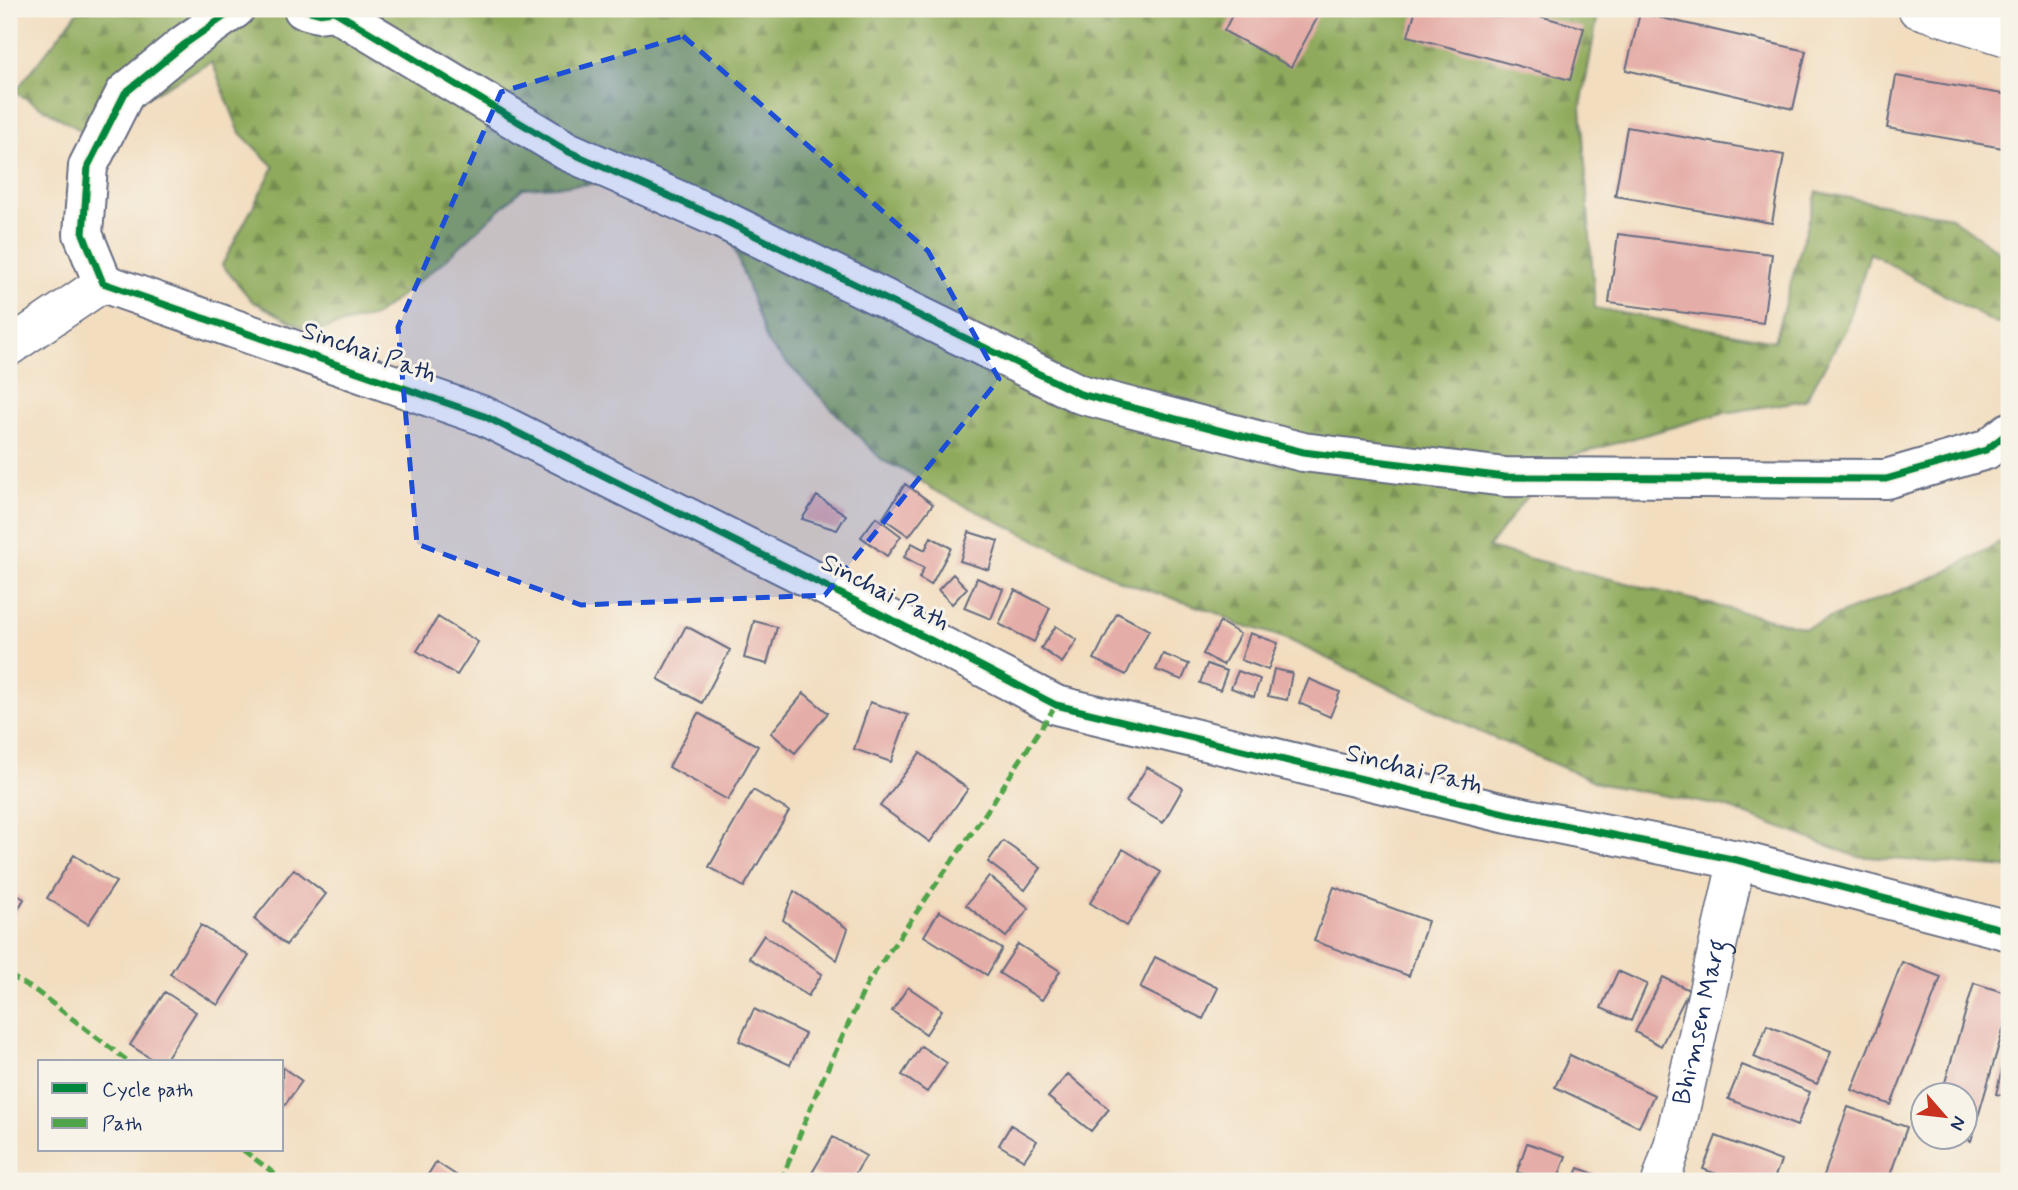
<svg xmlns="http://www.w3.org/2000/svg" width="2018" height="1190" viewBox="0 0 2018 1190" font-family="Mynerve,sans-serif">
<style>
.forest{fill:url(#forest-firs);stroke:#556c5d;stroke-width:2}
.building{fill:#e5ada7}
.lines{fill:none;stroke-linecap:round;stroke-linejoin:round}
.minor-casing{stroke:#666c80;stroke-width:40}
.tertiary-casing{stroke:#666c80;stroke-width:42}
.minor{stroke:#fff;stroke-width:37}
.tertiary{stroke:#fff;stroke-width:38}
.quiet{stroke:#4fa44a;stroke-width:5;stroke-dasharray:10 5;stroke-linecap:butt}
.cycleway-casing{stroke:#f7f3e8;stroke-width:11}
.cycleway{stroke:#00873e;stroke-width:7}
.marked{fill:#1d4ed8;fill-opacity:0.2;stroke:#1d4ed8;stroke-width:5;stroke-dasharray:14 9;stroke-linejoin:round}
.labels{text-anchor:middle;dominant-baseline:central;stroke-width:6;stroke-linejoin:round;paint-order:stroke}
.street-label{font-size:26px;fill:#1b2f5e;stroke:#f7f3e8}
</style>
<defs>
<pattern id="forest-firs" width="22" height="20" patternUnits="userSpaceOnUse" patternTransform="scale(1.75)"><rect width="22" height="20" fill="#8faa5c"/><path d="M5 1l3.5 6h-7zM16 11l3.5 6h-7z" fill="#748b4f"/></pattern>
</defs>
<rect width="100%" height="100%" fill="#f7f3e8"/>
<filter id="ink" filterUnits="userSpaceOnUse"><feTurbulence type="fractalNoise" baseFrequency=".0143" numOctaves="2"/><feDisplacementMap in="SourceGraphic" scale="14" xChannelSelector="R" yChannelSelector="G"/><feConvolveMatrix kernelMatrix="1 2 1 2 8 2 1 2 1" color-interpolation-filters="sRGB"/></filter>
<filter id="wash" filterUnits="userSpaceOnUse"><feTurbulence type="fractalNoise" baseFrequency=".00686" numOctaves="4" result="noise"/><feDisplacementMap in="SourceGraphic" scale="28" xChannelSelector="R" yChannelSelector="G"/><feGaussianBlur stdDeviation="1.57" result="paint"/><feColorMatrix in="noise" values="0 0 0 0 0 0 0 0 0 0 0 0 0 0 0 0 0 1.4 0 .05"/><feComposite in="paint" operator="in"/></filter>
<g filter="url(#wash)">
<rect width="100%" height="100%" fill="#f2ddbf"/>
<path class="forest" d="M80 9H1599L1581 106 1595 308 1774 341 1817 192 1951 217 2009 259V322L1996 324 1870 253 1846 329 1805 400 1719 414 1553 461 1488 548 1805 628 1944 573 2009 537V868L1855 856 1726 807 1601 784 1478 731 1287 639 1251 627 1240 626 1220 614 1123 582 935 491 908 472 883 461 768 344 731 239 624 182 523 188 444 261 375 316 311 332 252 301 222 265 274 167 240 133 212 62 82 131 15 92Z"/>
<g id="blocks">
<path class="building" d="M1235 9H1322L1291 67 1224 31Z
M1416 9H1513L1584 28 1570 80 1408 36Z
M1640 13 1806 51 1793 109 1626 70Z
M1896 76 2009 95V149L1887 128Z
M1627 127 1784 155 1772 223 1615 196Z
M1618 234 1772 254 1763 323 1609 303Z
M905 484 933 504 909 536 883 518Z
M817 496 846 515 837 530 802 519Z
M876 517 901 536 887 556 861 537Z
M969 532 998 541 989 570 960 561Z
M931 537 951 548 931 585 919 578 924 568 904 557 912 543 925 550Z
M953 574 967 588 952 604 938 590Z
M977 578 1003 589 991 619 964 608Z
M1015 590 1050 608 1034 642 999 624Z
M1117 613 1149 630 1126 675 1094 659Z
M438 617 478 642 457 675 417 651Z
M754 621 777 627 767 664 744 658Z
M1220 622 1240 634 1223 665 1203 654Z
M686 626 730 650 702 703 658 679Z
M1056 626 1077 640 1062 663 1041 648Z
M1250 633 1278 643 1268 670 1241 660Z
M1163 654 1189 664 1182 680 1156 670Z
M1207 664 1227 671 1220 690 1200 683Z
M1274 669 1292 673 1287 700 1268 696Z
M1238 671 1260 679 1254 697 1231 688Z
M1309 679 1340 692 1330 717 1299 703Z
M804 693 828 713 795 753 771 733Z
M870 702 908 715 891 762 854 749Z
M698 713 758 746 728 800 669 767Z
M920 753 968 789 930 842 880 806Z
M1147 767 1183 788 1163 823 1126 802Z
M753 790 789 811 744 887 709 867Z
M1003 841 1041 868 1025 890 988 862Z
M1123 849 1161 872 1127 926 1090 903Z
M74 855 116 882 88 924 47 898Z
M294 869 326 894 286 945 254 919Z
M989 876 1029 908 1006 937 966 905Z
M1334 887 1428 921 1409 976 1314 941Z
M9 890 24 899 9 925Z
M794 891 848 929 837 960 783 920Z
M939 911 1002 949 987 975 924 936Z
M201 925 249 956 218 1005 170 974Z
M764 935 822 974 808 996 749 958Z
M1018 944 1060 971 1042 1000 999 973Z
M1155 957 1218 988 1203 1019 1140 988Z
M1902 962 1941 977 1891 1105 1852 1090Z
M1618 971 1647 984 1631 1021 1601 1008Z
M1663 977 1689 990 1661 1046 1635 1032Z
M1974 983 2009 994V1010L1971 1141 1966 1139V1096H1941Z
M908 987 942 1010 926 1034 892 1011Z
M165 992 196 1012 164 1062H156L130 1045Z
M754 1009 805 1034 790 1065 739 1041Z
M1767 1025 1831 1052 1817 1084 1754 1057Z
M921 1046 947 1063 927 1092 902 1075Z
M2008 1046H2009V1097L1996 1094Z
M1570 1055 1654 1095 1639 1127 1555 1087Z
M1742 1065 1810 1092 1797 1126 1728 1099Z
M282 1067 302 1081 282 1109Z
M1068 1074 1109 1109 1091 1131 1048 1097Z
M1848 1107 1907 1127 1888 1181H1822Z
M1011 1125 1037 1141 1024 1160 999 1145Z
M1716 1136 1781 1161 1773 1181H1735L1703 1169Z
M833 1137 866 1156 851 1181H826L812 1173Z
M1527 1143 1566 1156 1557 1181H1547L1517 1172Z
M436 1162 465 1181H424Z
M1579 1168 1612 1181H1573Z"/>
</g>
</g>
<g filter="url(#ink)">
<use href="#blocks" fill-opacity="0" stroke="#666c80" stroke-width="2"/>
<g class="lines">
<defs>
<g id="minor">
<path d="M1917 9 2009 38"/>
<path d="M9 347 103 283"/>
<path id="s1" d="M1661 1181 1673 1144 1737 860"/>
</g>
<path id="tertiary" d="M235 9 185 44 125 93 88 166 83 234 103 283 484 416 857 602 1056 705 1508 814 1737 860 2009 931
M303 9 318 13 334 11 567 151 721 219 1080 394 1303 452 1505 477 1886 479 1986 450 2009 432"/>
</defs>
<use href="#minor" class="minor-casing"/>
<use href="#tertiary" class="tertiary-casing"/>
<use href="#minor" class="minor"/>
<use href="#tertiary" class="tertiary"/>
<path class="quiet" d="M9 975 36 991 129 1062
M243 1150 284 1181
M781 1181 818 1089 868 982 989 808 1056 705"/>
<defs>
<path id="cycleway" d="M235 9 185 44 125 93 88 166 83 234 103 283 484 416 857 602 1056 705 1508 814 1737 860 2009 931
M303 9 318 13 334 11 567 151 721 219 1080 394 1303 452 1505 477 1886 479 1986 450 2009 432"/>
</defs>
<use href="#cycleway" class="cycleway-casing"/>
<use href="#cycleway" class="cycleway"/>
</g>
</g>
<path class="marked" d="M683 36 928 251 999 379 825 595 581 605 417 544 398 327 501 92Z"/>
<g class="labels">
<g class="street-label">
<text transform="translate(369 353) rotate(19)">Sinchai Path</text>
<text transform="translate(885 593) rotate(27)">Sinchai Path</text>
<text transform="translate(1414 770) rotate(14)">Sinchai Path</text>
<text stroke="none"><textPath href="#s1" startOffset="164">Bhimsen Marg</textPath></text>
</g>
</g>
<rect width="2018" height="1190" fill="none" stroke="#f7f3e8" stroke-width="35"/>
<rect x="38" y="1060" width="245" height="91" fill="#f7f3e8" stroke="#9fa5b1" stroke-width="2"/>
<rect x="52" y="1083" width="35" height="10" fill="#00873e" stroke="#9fa5b1" stroke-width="2"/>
<text x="102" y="1096" font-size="21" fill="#1b2f5e">Cycle path</text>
<rect x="52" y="1118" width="35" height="10" fill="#4fa44a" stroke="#9fa5b1" stroke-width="2"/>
<text x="102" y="1130" font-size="21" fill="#1b2f5e">Path</text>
<g transform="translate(1944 1116) rotate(118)"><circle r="33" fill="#f7f3e8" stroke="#9fa5b1" stroke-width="2"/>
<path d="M0-5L12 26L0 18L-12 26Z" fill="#c8321e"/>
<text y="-10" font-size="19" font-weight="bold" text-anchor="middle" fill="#1b2f5e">N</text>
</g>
</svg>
